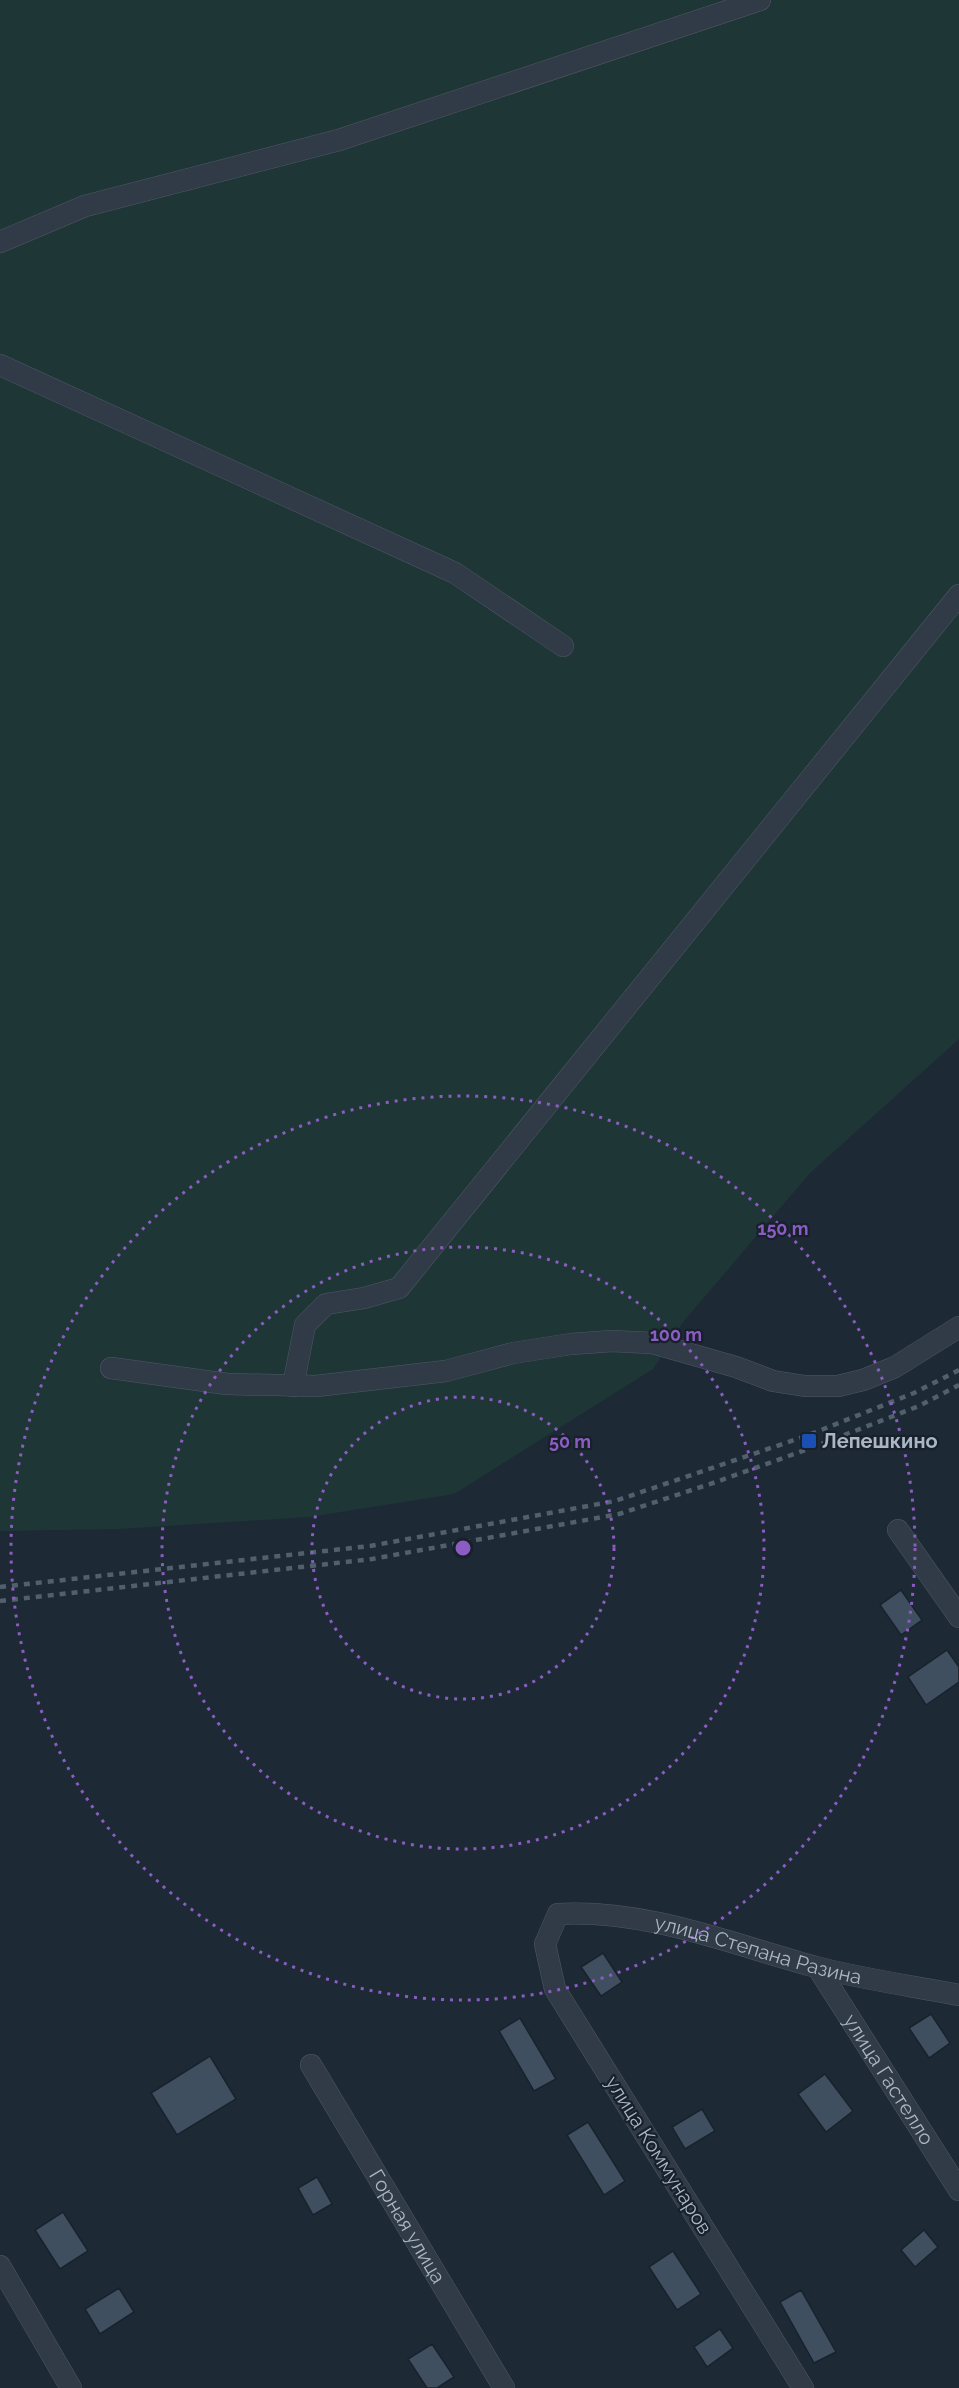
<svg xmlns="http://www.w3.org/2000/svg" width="959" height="2388" viewBox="0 0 959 2388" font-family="Raleway,sans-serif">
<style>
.green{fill:#1f3637}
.building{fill:#404f5f;stroke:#18222d;stroke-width:1.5}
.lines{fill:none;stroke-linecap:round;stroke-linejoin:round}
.minor-casing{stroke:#4e5965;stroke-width:22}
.minor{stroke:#313b47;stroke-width:21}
.rail{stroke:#52606e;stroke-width:4.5;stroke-dasharray:6 6;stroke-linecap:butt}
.ring{fill:none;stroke:#8b5cc1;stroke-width:3;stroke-dasharray:3 6}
.transit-dot{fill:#1a4fb4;stroke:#17202b;stroke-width:2}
.labels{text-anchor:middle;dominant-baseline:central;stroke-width:4.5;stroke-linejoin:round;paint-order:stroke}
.poi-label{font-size:20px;font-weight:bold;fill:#aab6c4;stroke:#17202b;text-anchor:start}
.street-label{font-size:20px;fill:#aab6c4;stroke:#17202b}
.centre{fill:#8b5cc1;stroke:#17202b;stroke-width:3}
.ring-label{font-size:18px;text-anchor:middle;font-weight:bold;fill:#8b5cc1;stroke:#17202b;stroke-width:4.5;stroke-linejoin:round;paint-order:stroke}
</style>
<rect width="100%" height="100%" fill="#1d2a36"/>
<path class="green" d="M0 0H959V1039L810 1173 683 1322 653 1369 454 1494 309 1517 118 1529 0 1531Z"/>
<path class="building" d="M901 1590 922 1620 901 1635 880 1605Z
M947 1650 959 1667V1682L926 1705 908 1677Z
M603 1953 622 1982 601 1996 581 1967Z
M931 2014 950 2043 929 2058 909 2028Z
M520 2018 556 2079 534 2091 499 2031Z
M210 2056 236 2099 177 2135 151 2093Z
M825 2074 853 2111 826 2132 798 2094Z
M702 2109 715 2131 685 2149 672 2127Z
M588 2122 625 2181 604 2195 567 2135Z
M317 2177 332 2204 313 2215 298 2188Z
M63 2212 88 2251 60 2269 35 2230Z
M924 2230 938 2247 915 2267 901 2250Z
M673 2251 701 2294 677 2310 649 2267Z
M119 2288 134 2312 100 2334 85 2309Z
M801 2290 836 2352 814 2363 780 2302Z
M720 2329 733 2348 707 2367 694 2347Z
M432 2344 454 2377 437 2388H427L408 2359Z"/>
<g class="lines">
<defs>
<g id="minor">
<path d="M0 242 85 206 339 140 760 0"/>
<path d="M0 365 455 573 563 646"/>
<path d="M111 1368 227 1384 316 1386 446 1371 513 1353 571 1344 612 1341 652 1343 736 1367 773 1381 805 1386H838L863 1380 895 1367 959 1327"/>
<path d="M293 1386 305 1325 326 1304 364 1298 399 1288 959 595"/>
<path d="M898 1530 959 1617"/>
<path id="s1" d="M818 1968 959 2190"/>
<path id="s2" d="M311 2065 504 2388"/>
<path d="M0 2266 71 2388"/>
<path id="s3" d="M803 2388 555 1989 545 1944 558 1914C647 1909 731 1944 816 1967 862 1979 912 1986 959 1995"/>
</g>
</defs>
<use href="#minor" class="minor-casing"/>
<use href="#minor" class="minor"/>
<path class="rail" d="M0 1587 370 1546 615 1501 806 1436 914 1393 959 1370
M0 1601 372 1559 619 1514 716 1482 811 1448 919 1406 959 1385"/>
</g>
<g class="ring">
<circle cx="463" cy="1548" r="151"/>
<circle cx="463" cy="1548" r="301"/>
<circle cx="463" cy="1548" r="452"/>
</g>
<rect class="transit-dot" x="801" y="1433" width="16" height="16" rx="3"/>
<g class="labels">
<g class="poi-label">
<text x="822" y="1441">Лепешкино</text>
</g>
<g class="street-label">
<text stroke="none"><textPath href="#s3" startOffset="753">улица Степана Разина</textPath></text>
<text stroke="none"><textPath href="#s1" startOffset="132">улица Гастелло</textPath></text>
<text transform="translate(659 2155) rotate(58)">улица Коммунаров</text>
<text stroke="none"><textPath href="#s2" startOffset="188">Горная улица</textPath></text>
</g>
</g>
<circle cx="463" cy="1548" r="9" class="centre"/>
<g class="ring-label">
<text x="783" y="1235">150 m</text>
<text x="676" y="1341">100 m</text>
<text x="570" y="1448">50 m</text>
</g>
</svg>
